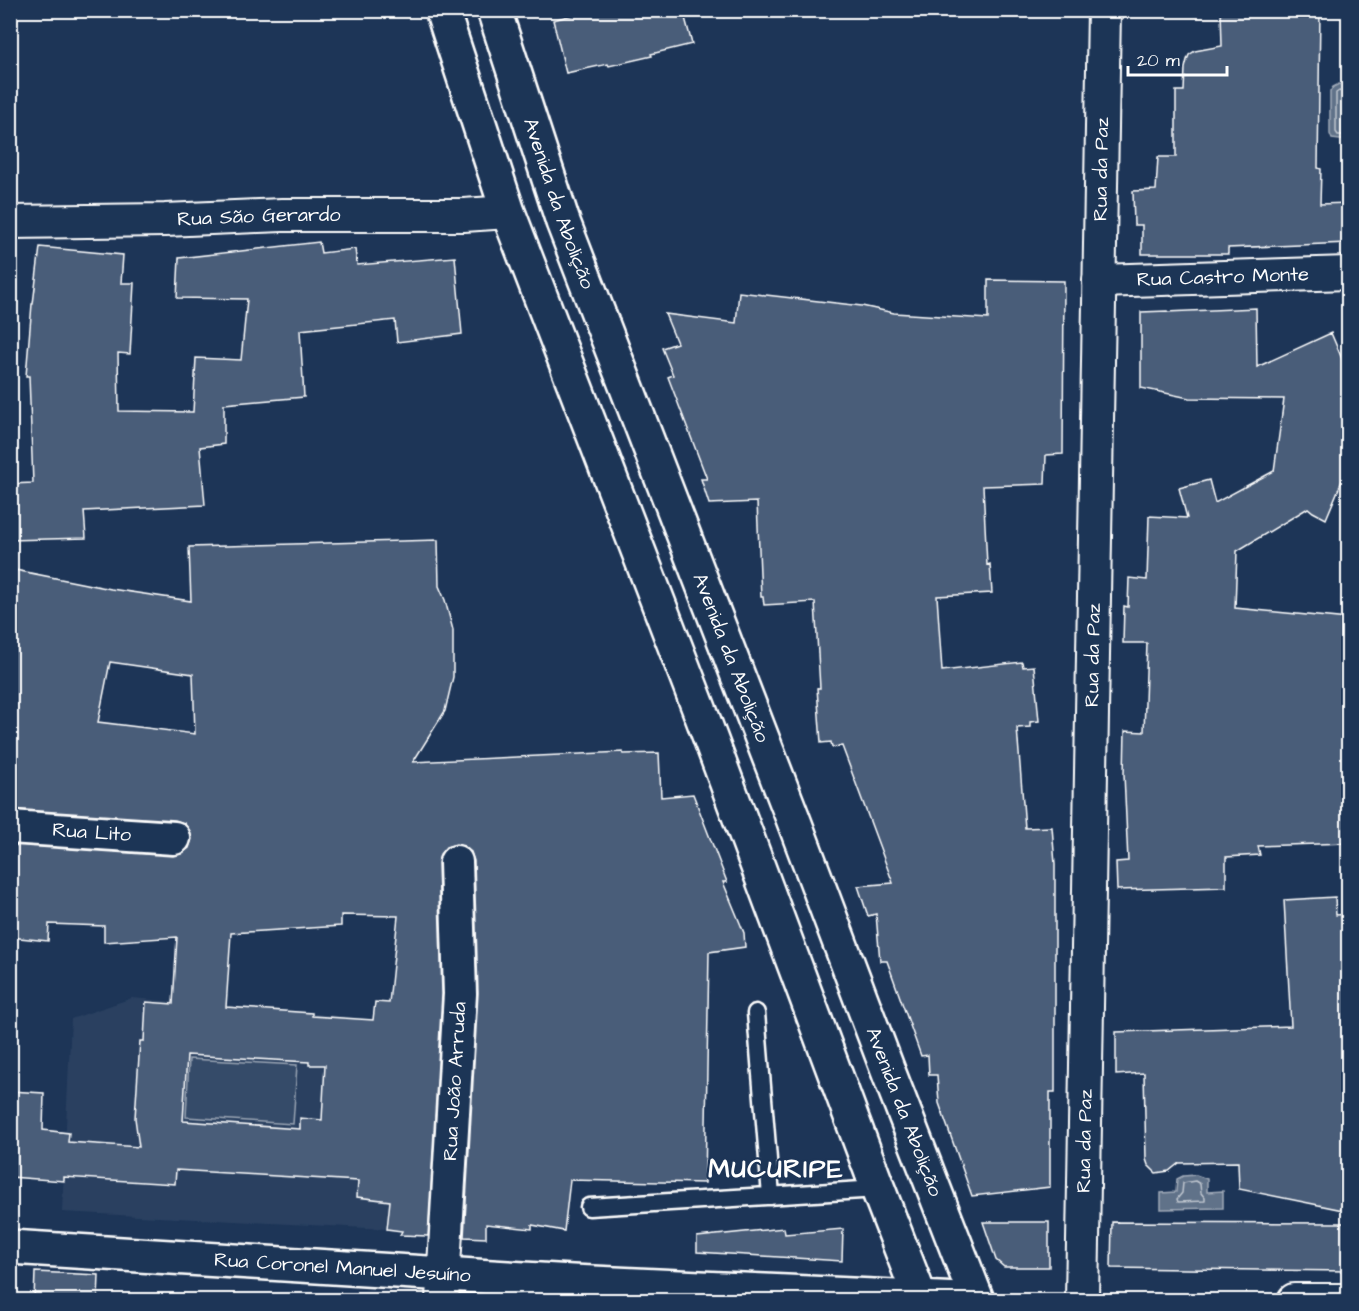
<svg xmlns="http://www.w3.org/2000/svg" width="1359" height="1311" viewBox="0 0 1359 1311" font-family="'Architects Daughter',sans-serif">
<style>
.built{fill:#2a4161}
.green{fill:#364b69;stroke:#9aa5b4;stroke-width:1.5}
.water{fill:#617289;stroke:#a0aab8;stroke-width:1.5}
.lines{fill:none;stroke-linecap:round;stroke-linejoin:round}
.shore{stroke:#c0c7d0;stroke-width:1.5}
.building{fill:#4a5d79;stroke:#fff;stroke-width:1.5;fill-rule:evenodd}
.lane-casing{stroke:#fff;stroke-width:21}
.street-casing{stroke:#fff;stroke-width:36}
.secondary-casing{stroke:#fff;stroke-width:38}
.primary-casing{stroke:#fff;stroke-width:38}
.lane{stroke:#1d3557;stroke-width:16}
.street{stroke:#1d3557;stroke-width:32}
.secondary{stroke:#1d3557;stroke-width:33}
.primary{stroke:#1d3557;stroke-width:33}
.labels{text-anchor:middle;dominant-baseline:central;stroke-width:4.5;stroke-linejoin:round;paint-order:stroke}
.street-label{font-size:20px;fill:#fff;stroke:#1d3557}
.district-label{font-size:26px;font-weight:bold;letter-spacing:1.5px;fill:#fff;stroke:#1d3557}
</style>
<rect width="100%" height="100%" fill="#1d3557"/>
<filter id="ink" filterUnits="userSpaceOnUse"><feTurbulence type="fractalNoise" baseFrequency=".0167" numOctaves="2"/><feDisplacementMap in="SourceGraphic" scale="12" xChannelSelector="R" yChannelSelector="G"/><feConvolveMatrix kernelMatrix="1 2 1 2 8 2 1 2 1" color-interpolation-filters="sRGB"/></filter>
<g filter="url(#ink)">
<path class="built" d="M132 998 406 1022 387 1229 62 1212 71 1019Z"/>
<path class="green" d="M189 1059 297 1065 293 1124 186 1117Z"/>
<path class="water" d="M1339 84 1345 86 1348 91V141L1332 139 1330 134V92L1333 87Z
M1196 1175 1207 1179V1192L1223 1191V1208L1161 1209V1193L1176 1192 1177 1179 1183 1176Z"/>
<g class="lines">
<path class="shore" d="M1348 94 1339 91 1336 93V132L1338 135H1348
M1195 1181 1200 1184 1201 1193 1205 1198V1201L1178 1202 1177 1199 1182 1193 1183 1183Z"/>
</g>
<path class="building" d="M591 10H683L692 44 651 54 652 56 609 66 608 64 566 73 553 20Z
M1221 10H1320L1318 168 1321 169 1320 204 1348 203V243L1228 248V254H1142V225H1134L1133 191 1156 190 1158 157H1176V91H1184L1185 68 1187 60 1189 55 1195 51 1222 46Z
M319 242 321 253 355 249 357 265 455 257 462 334 397 342 395 320 300 330 304 397 224 404V444L200 447 205 505 84 511 86 538 10 540V484L33 483 29 376H26L32 304H33L40 247 123 255 121 283H134L130 354 118 353 119 411 193 412 196 358 241 360 247 299 177 298 179 258Z
M988 280 1064 281 1063 454 1046 455 1045 484 983 486 987 565 990 564 992 593 937 596 942 671 1022 662 1023 667 1034 666 1039 721 1030 722V727L1017 728 1025 828 1052 827 1055 864V1092H1050V1187L972 1196 939 1103 937 1075H929L928 1055 921 1056 887 961H880L876 914 868 916 858 886 893 883 842 746 832 747 831 742 821 743 817 688H820L815 602 764 605 763 597H761L757 502 709 504 701 479H707L668 377 673 375 662 348 677 343 665 314 736 323 739 292 862 306 894 313 988 319Z
M1256 308 1257 367 1331 333 1348 373V455L1344 476 1326 519 1313 512 1308 508 1237 551 1235 608 1348 619V843L1258 846 1260 855 1226 857V887L1117 890 1116 862 1128 861 1124 774 1125 731 1144 732 1147 643H1123L1124 606 1128 607 1129 578 1147 580 1149 516 1187 518 1179 488 1209 480 1215 503 1274 471 1284 399 1189 398 1141 388V312L1167 311V312Z
M438 540 439 586 445 600 453 630V677L445 711 413 762 623 752V754L659 753 661 797 693 794 727 882H723L740 923 744 933 745 947 709 952 705 1183 570 1180 564 1231 532 1225V1229L486 1224V1238L464 1237 478 993 474 861 471 852 464 846 456 844 446 847 440 854 438 863 442 994 428 1236 400 1235 402 1231 387 1229 390 1201 357 1197 358 1181 176 1170 175 1184 64 1177V1181L10 1177V1091L44 1093 43 1130 69 1133 68 1142 139 1147 135 1118 140 1041H144L146 1002 173 1004 177 937 104 942V926L49 924 48 941 10 937V845L173 856 181 854 189 848 192 839 190 831 184 823 175 820 10 809V569L111 589 191 601 189 547ZM110 662 193 674 195 734 98 722ZM341 915 398 916 389 1003 375 1002 373 1020 312 1016V1013L226 1007 231 933 341 926ZM187 1055 309 1062V1065H325L322 1120 300 1118V1129L183 1121Z
M1335 897 1336 915 1348 914V1211L1239 1189 1238 1162 1179 1163 1169 1171 1156 1173 1148 1165 1146 1159 1144 1073 1116 1075V1032L1291 1026 1284 900Z
M983 1222H1049V1267H1004L996 1260Z
M1112 1222 1348 1223V1271L1111 1268Z
M784 1228 785 1234 843 1229 842 1261 697 1252V1237Z
M35 1272 99 1275 98 1300H34Z"/>
<g class="lines">
<defs>
<path id="lane" d="M756 1013 771 1196
M589 1207 878 1189"/>
<g id="street">
<path id="s1" d="M10 222 165 220 282 215H464L508 212"/>
<path id="s2" d="M1099 281 1348 273"/>
<path id="s3" d="M10 827 174 838"/>
<path id="s4" d="M442 1300 460 994 456 862"/>
<path id="s5" d="M1082 1300 1104 10"/>
<path d="M1294 1300H1348"/>
</g>
<g id="secondary">
<path id="s6" d="M10 1247 572 1282 961 1300"/>
</g>
<g id="primary">
<path d="M442 10 508 212 703 719 878 1189 921 1300"/>
<path id="s7" d="M494 10 563 222 792 816 890 1076 977 1300"/>
</g>
</defs>
<use href="#lane" class="lane-casing"/>
<use href="#street" class="street-casing"/>
<use href="#secondary" class="secondary-casing"/>
<use href="#primary" class="primary-casing"/>
<use href="#lane" class="lane"/>
<use href="#street" class="street"/>
<use href="#secondary" class="secondary"/>
<use href="#primary" class="primary"/>
</g>
</g>
<g class="labels">
<g class="street-label">
<text stroke="none"><textPath href="#s5" startOffset="1131">Rua da Paz</textPath></text>
<text stroke="none"><textPath href="#s7" startOffset="204">Avenida da Abolição</textPath></text>
<text stroke="none"><textPath href="#s1" startOffset="249">Rua São Gerardo</textPath></text>
<text stroke="none"><textPath href="#s2" startOffset="124">Rua Castro Monte</textPath></text>
<text stroke="none"><textPath href="#s5" startOffset="645">Rua da Paz</textPath></text>
<text stroke="none"><textPath href="#s7" startOffset="690">Avenida da Abolição</textPath></text>
<text stroke="none"><textPath href="#s3" startOffset="82">Rua Lito</textPath></text>
<text stroke="none"><textPath href="#s4" startOffset="219">Rua João Arruda</textPath></text>
<text stroke="none"><textPath href="#s7" startOffset="1176">Avenida da Abolição</textPath></text>
<text stroke="none"><textPath href="#s5" startOffset="159">Rua da Paz</textPath></text>
<text stroke="none"><textPath href="#s6" startOffset="333">Rua Coronel Manuel Jesuíno</textPath></text>
</g>
<g class="district-label">
<text x="776" y="1169">MUCURIPE</text>
</g>
</g>
<rect width="1359" height="1311" fill="none" stroke="#1d3557" stroke-width="36"/>
<rect x="18" y="18" width="1323" height="1275" fill="none" stroke="#fff" stroke-width="2" filter="url(#ink)"/>
<path d="M1128 66v9h99v-9" fill="none" stroke="#ffffff" stroke-width="3"/>
<text x="1137" y="66" font-size="18" fill="#ffffff" stroke="#1d3557" stroke-width="4.5" paint-order="stroke">20 m</text>
</svg>
